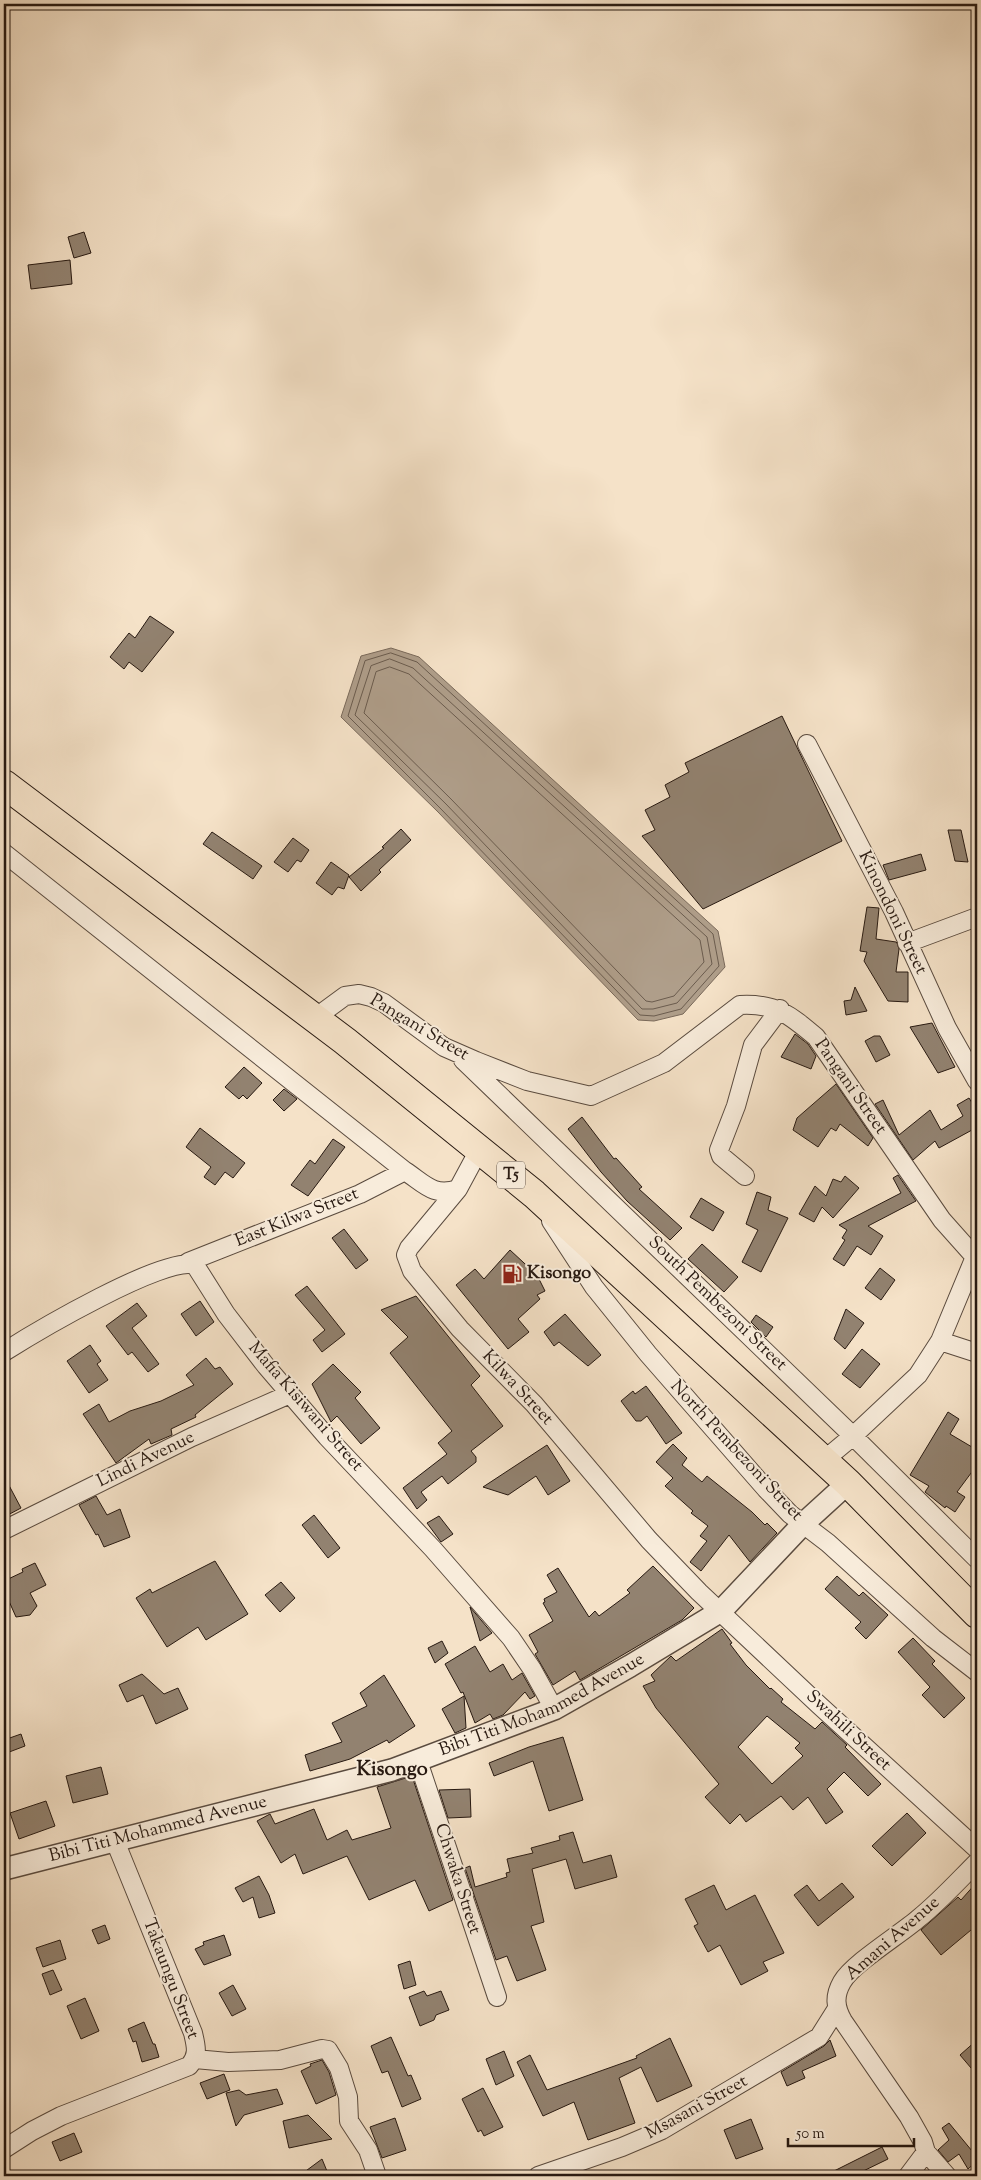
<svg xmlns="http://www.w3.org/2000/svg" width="981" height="2180" viewBox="0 0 981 2180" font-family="'Sorts Mill Goudy',serif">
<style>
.water{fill:#af9e8a;stroke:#79695a}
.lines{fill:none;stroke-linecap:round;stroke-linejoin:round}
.shore{stroke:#6b5c4e;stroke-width:1}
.building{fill:#928270;stroke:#271911;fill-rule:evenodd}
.minor-casing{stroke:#5a4b3f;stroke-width:20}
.tertiary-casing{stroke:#5a4b3f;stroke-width:24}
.trunk-casing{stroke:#271911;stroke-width:30}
.minor{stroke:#f8ecdb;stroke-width:18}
.tertiary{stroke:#f8ecdb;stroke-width:21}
.trunk{stroke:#f5e2c8;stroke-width:28}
.labels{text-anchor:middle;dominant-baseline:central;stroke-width:4;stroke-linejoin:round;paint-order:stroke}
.shield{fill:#f8ecdb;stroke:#66584e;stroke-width:1}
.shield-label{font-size:16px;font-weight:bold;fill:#271911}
.street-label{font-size:18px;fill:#271911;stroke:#f8ecdb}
.poi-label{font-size:18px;font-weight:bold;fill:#271911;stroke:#f8ecdb;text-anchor:start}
.quarter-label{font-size:20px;font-weight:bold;fill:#271911;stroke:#f8ecdb}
</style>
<rect width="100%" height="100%" fill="#f5e2c8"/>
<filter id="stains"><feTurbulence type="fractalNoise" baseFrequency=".004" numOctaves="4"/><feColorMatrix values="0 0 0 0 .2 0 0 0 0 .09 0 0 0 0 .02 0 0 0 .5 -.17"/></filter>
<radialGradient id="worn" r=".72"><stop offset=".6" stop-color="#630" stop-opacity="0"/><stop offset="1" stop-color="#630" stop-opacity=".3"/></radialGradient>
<path class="water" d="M391 648 419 657 718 931 725 967 683 1014 654 1021 638 1020 438 812 341 717 361 656Z"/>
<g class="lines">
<path class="shore" d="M391 653 417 662 713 934 719 966 681 1009 654 1016 640 1015 441 809 348 716 365 661Z
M390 659 413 668 707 937 712 964 677 1003 653 1009H642L446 804 355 715 371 666Z
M390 667 409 674 700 940 704 962 674 996 652 1002 646 1001 451 799 364 713 376 672Z"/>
</g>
<path class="building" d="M84 232 91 253 74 258 68 237Z
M70 260 72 284 31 289 28 265Z
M150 616 174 632 142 672 129 662 124 669 110 657 129 633 135 638Z
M782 716 842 841 703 909 642 836 655 830 645 810 670 797 665 785 689 772 685 763Z
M401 829 411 840 379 870 381 872 361 891 349 877 384 848 382 847Z
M948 830H961L968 862 955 861Z
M212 832 262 866 253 879 203 844Z
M293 838 309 850 301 862 297 860 288 872 274 862Z
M921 854 926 870 889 880 883 865Z
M331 862 349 875 344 889 338 887 332 895 316 883Z
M867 907 879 908 876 939 896 942 897 943 899 949 896 972H908V1002L888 1001 864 961 867 952 860 951Z
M855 987 867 1011 846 1015 844 1001 851 1000Z
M932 1023 955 1067 938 1073 910 1027Z
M795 1034 808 1044 816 1056 811 1069 781 1057Z
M874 1036H880L890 1055 876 1062 865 1041Z
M244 1067 262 1083 247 1099 243 1095 239 1099 225 1087Z
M836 1084 873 1138 868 1146 840 1124 836 1131 831 1128 818 1147 793 1130 797 1118Z
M284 1089 297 1099 284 1111 273 1100Z
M969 1098 976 1109 977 1108V1140L972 1130 939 1148 935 1141 913 1160 875 1104 883 1100 899 1135 930 1110 941 1130 963 1116 957 1105Z
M582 1117 614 1159 616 1158 642 1187 639 1189 682 1228 670 1240 627 1201 601 1172 568 1129Z
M200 1128 245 1163 233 1178 225 1172 215 1185 204 1177 211 1167 186 1147Z
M333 1139 345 1147 308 1196 291 1185 310 1160 315 1164Z
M898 1175 916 1201 868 1226 883 1236 871 1255 857 1246 844 1266 833 1259 845 1240 842 1238 847 1230 839 1225 901 1193 893 1178Z
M845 1176 859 1188 833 1218 822 1207 814 1222 799 1214 815 1186 826 1196 833 1179 841 1182Z
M757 1192 771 1197 768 1210 788 1218 761 1272 742 1262 758 1230 746 1224Z
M701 1198 724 1212 713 1231 690 1217Z
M344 1229 368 1260 356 1269 332 1238Z
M702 1244 738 1277 724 1292 688 1259Z
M510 1250 537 1275 545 1291 537 1295 540 1299 518 1319 529 1332 508 1349 456 1285 475 1269 484 1279Z
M880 1268 895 1280 881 1300 865 1288Z
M307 1286 345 1334 322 1352 313 1340 325 1330 295 1295Z
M416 1296 480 1376 471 1385 503 1426 471 1451 476 1457V1462L448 1484 442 1476 421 1492 427 1500 417 1509 403 1488 447 1454 438 1443 452 1431 390 1353 408 1337 381 1310Z
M200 1301 214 1322 196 1336 181 1314Z
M137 1303 147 1316 132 1328 159 1364 148 1372 132 1352 128 1355 106 1326Z
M846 1309 864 1323 845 1349 834 1339Z
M565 1314 601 1355 588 1366 559 1342 554 1346 544 1332Z
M756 1315 773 1327 766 1337 751 1322Z
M90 1345 101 1361 97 1364 108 1380 89 1393 67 1361Z
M862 1349 880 1364 860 1388 842 1374Z
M206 1358 215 1369 220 1367 233 1384 195 1415 196 1417 171 1429 172 1435 151 1444 149 1439 116 1463 83 1414 99 1404 109 1422 130 1411 161 1401 194 1385 186 1375Z
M333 1364 361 1392 355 1398 380 1428 361 1444 337 1416 331 1422 312 1384Z
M646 1386 682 1433 666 1444 647 1416 641 1421H636L621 1401 633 1391 635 1394Z
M948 1412 959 1419 950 1434 977 1450V1465L957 1492 965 1497 955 1512 946 1506 945 1508 925 1492 929 1486 910 1475Z
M673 1444 687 1458 682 1465 702 1482 707 1476 752 1512 765 1525 767 1523 777 1533 750 1562 729 1535 701 1571 690 1562 707 1541 700 1536 708 1526 691 1513 693 1511 665 1486 673 1478 656 1462Z
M547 1445 570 1481 548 1495 536 1476 508 1495 483 1487Z
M4 1476 21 1508 4 1517Z
M96 1496 107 1515 120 1509 130 1537 104 1547 98 1534 96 1535 79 1505Z
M314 1515 340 1548 328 1558 302 1525Z
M439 1516 453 1534 441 1542 427 1523Z
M215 1561 248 1614 206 1640 198 1627 167 1647 136 1598 150 1589 152 1593Z
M35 1563 46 1585 30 1593 37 1606 30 1615 16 1617 4 1590V1581L23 1572 22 1569Z
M653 1566 694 1608 682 1620 580 1680 575 1671 553 1685 535 1654 538 1652 529 1635 553 1621 543 1603 545 1602 544 1599 557 1592 547 1575 558 1568 589 1617 595 1611 599 1616 630 1593 627 1590Z
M837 1576 859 1596 863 1592 888 1615 866 1639 855 1628 861 1622 825 1589Z
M281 1582 295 1598 280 1612 265 1595Z
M470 1607 492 1633 480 1641Z
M722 1629 732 1643 730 1644 746 1665 770 1689 771 1688 783 1699 781 1702 815 1729 822 1722 847 1745 845 1747 881 1784 868 1796 844 1772 827 1789 843 1812 826 1824 808 1797 793 1810 781 1796 746 1822 740 1814 730 1824 705 1797 719 1784 656 1708 643 1686 655 1681 651 1675 671 1656 676 1661ZM767 1716 800 1743 795 1748 803 1756 772 1784 738 1747Z
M913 1638 935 1661 932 1664 965 1698 944 1718 922 1695 930 1687 898 1652Z
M442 1641 448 1653 435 1663 428 1648Z
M475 1646 490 1672 503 1664 512 1680 522 1673 535 1696 530 1699 525 1692 503 1715 493 1719 490 1714 475 1723 463 1692 461 1693 445 1664Z
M142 1674 164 1694 178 1688 188 1709 156 1724 143 1695 127 1702 119 1685Z
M384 1675 415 1726 389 1743 387 1740 350 1759 310 1771 305 1755 342 1742 332 1723 367 1706 360 1693Z
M464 1696 466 1728 455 1733 442 1709Z
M21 1734 25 1746 4 1754V1740Z
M563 1737 583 1800 549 1811 533 1761 494 1776 489 1763 529 1747Z
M101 1767 108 1794 73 1803 66 1776Z
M412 1776 453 1900 429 1911 415 1880 369 1900 347 1856 303 1874 295 1854 281 1863 257 1821 270 1814 275 1824 314 1809 327 1840 347 1830 352 1840 391 1828 377 1787Z
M470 1789 471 1817 448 1818 439 1790Z
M46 1801 55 1826 19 1839 10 1813Z
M907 1813 926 1833 892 1866 872 1846Z
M573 1832 583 1863 611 1855 617 1877 575 1889 566 1859 532 1869 544 1922 531 1926 546 1970 517 1981 507 1956 496 1960 465 1868 470 1866 475 1887 507 1877 506 1873 510 1872 507 1859 533 1853 531 1848 560 1840 559 1836Z
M259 1876 269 1895 275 1913 259 1918 253 1897 243 1902 235 1888Z
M977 1882V1925L941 1955 921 1930 958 1897 961 1900Z
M842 1883 854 1897 818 1926 794 1895 807 1885 819 1901Z
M714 1885 726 1910 755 1895 784 1953 763 1962 768 1971 741 1985 720 1945 708 1952 694 1926 698 1924 685 1899Z
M105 1925 110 1939 98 1944 92 1930Z
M224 1935 231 1955 204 1965 195 1949 204 1945 203 1942Z
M60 1940 66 1959 43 1967 36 1948Z
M410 1961 416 1985 404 1989 398 1965Z
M53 1970 62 1990 50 1995 42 1974Z
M233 1985 246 2009 232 2016 219 1993Z
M424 1991 427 1996 441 1991 449 2010 436 2015 434 2020 420 2026 409 1997Z
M85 1998 99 2031 81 2039 67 2006Z
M144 2022 153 2044H155L159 2057 142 2062 136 2041 133 2042 128 2029Z
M391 2037 408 2076 411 2075 421 2099 402 2107 388 2071 382 2073 371 2046Z
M670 2038 692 2086 657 2102 641 2067 619 2078 635 2123 588 2140 574 2102 543 2116 517 2062 530 2055 547 2090 637 2058 636 2056Z
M830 2040 836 2056 802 2071 805 2078 787 2086 781 2072 824 2046Z
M977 2040V2075L960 2055Z
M504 2051 514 2076 496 2085 486 2059Z
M322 2060 329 2072 336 2095 316 2104 301 2071 311 2066 310 2064Z
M224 2074 230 2090 207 2099 200 2083Z
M483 2088 503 2127 484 2136 481 2130 478 2132 462 2099Z
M277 2089 283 2104 244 2115 236 2126 226 2093 239 2090 246 2095Z
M308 2115 332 2139 289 2148 283 2121Z
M395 2118 406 2150 382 2158 370 2127Z
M751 2119 763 2149 736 2159 724 2130Z
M949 2123 977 2157V2161L968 2169 959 2154 948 2162 938 2150 949 2140 942 2128Z
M74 2133 82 2152 60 2161 52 2142Z
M882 2147 888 2159 853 2176H824Z
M322 2159 329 2176H299Z"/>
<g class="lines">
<defs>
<path id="minor" d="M807 744 894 912 947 1028 977 1081
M4 853 405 1171C425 1184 433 1197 458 1189
M907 943 977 917
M315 1018 345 996 359 994 371 997 384 1003 444 1047 476 1061 527 1081 591 1096 664 1063 740 1005C776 1003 790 1015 816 1037L942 1220 975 1257
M463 1060 853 1436 977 1559
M479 1150 458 1189 409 1248 406 1255 412 1271 460 1329 534 1404 649 1540 699 1592 819 1705 977 1849
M745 1176 721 1156 719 1150 736 1106 753 1045 780 1009
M551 1221 594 1287 648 1354 766 1489 790 1514 828 1543 933 1638 977 1672
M188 1262 360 1194 405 1171
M940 1341 977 1353
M4 1352C34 1333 165 1255 195 1265L226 1314 266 1366 327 1437 433 1549 511 1638 532 1669 554 1709
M823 1461 853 1436 918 1375 940 1341 977 1252
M4 1530 192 1437 290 1394
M418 1761 497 1997
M195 2059 228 2062 280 2060 322 2049 328 2050 339 2068 348 2097 349 2121 368 2150 377 2176
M4 2149 32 2131 61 2116 189 2066C199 2055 196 2046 193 2033L115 1841
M926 2152 947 2176
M538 2176 622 2147 662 2130 819 2037 836 2010
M908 2176 926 2152 923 2142 909 2117 843 2021C835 2007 834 1996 842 1982 853 1963 901 1934 919 1918 940 1901 958 1881 977 1862"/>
<g id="tertiary">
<path id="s1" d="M4 1869 392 1770 554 1709 630 1666 721 1611 803 1524 848 1483"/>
</g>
<path id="trunk" d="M4 784 345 1041 534 1194 848 1483 977 1614"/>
</defs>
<use href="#minor" class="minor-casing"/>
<use href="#tertiary" class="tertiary-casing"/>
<use href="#trunk" class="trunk-casing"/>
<use href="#minor" class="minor"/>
<use href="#tertiary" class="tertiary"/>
<use href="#trunk" class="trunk"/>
</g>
<defs>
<symbol id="fuel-bare" viewBox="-9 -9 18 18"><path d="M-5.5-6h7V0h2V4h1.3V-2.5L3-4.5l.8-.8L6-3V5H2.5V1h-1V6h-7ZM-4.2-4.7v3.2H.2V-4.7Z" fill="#8f2418" stroke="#f8ecdb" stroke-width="2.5" paint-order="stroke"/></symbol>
</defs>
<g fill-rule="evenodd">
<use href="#fuel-bare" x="498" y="1260" width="28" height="28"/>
</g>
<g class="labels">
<rect class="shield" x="497" y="1161.5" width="28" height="27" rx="4"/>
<g class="shield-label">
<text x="511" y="1175">T5</text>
</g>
<g class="street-label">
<text transform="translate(892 913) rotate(64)">Kinondoni Street</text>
<text transform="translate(419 1028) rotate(31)">Pangani Street</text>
<text transform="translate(850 1087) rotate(55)">Pangani Street</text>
<text transform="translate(297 1218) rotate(-22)">East Kilwa Street</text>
<text transform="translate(717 1304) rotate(44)">South Pembezoni Street</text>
<text transform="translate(517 1388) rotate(47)">Kilwa Street</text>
<text transform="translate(305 1407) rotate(49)">Mafia Kisiwani Street</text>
<text transform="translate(736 1451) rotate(47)">North Pembezoni Street</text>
<text transform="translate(146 1460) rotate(-26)">Lindi Avenue</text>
<text stroke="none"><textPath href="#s1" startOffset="564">Bibi Titi Mohammed Avenue</textPath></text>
<text transform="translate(848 1731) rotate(43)">Swahili Street</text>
<text stroke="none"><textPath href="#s1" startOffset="159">Bibi Titi Mohammed Avenue</textPath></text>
<text transform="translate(457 1879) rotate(72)">Chwaka Street</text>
<text transform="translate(893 1939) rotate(-41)">Amani Avenue</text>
<text transform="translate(170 1979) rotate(69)">Takaungu Street</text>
<text transform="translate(697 2108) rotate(-29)">Msasani Street</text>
</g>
<g class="poi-label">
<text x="527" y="1274">Kisongo</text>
</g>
<g class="quarter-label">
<text x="392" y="1770">Kisongo</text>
</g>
</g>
<rect width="981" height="2180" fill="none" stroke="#f5e2c8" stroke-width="20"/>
<rect x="5" y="5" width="971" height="2170" fill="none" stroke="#271911" stroke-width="2.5"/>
<rect x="10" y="10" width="961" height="2160" fill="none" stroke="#271911"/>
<path d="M788 2138v8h126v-8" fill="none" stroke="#271911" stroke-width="2.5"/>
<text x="796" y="2138" font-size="15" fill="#271911" stroke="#f8ecdb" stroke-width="4" paint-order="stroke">50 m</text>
<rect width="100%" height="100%" filter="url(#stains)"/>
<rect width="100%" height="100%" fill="url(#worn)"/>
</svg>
